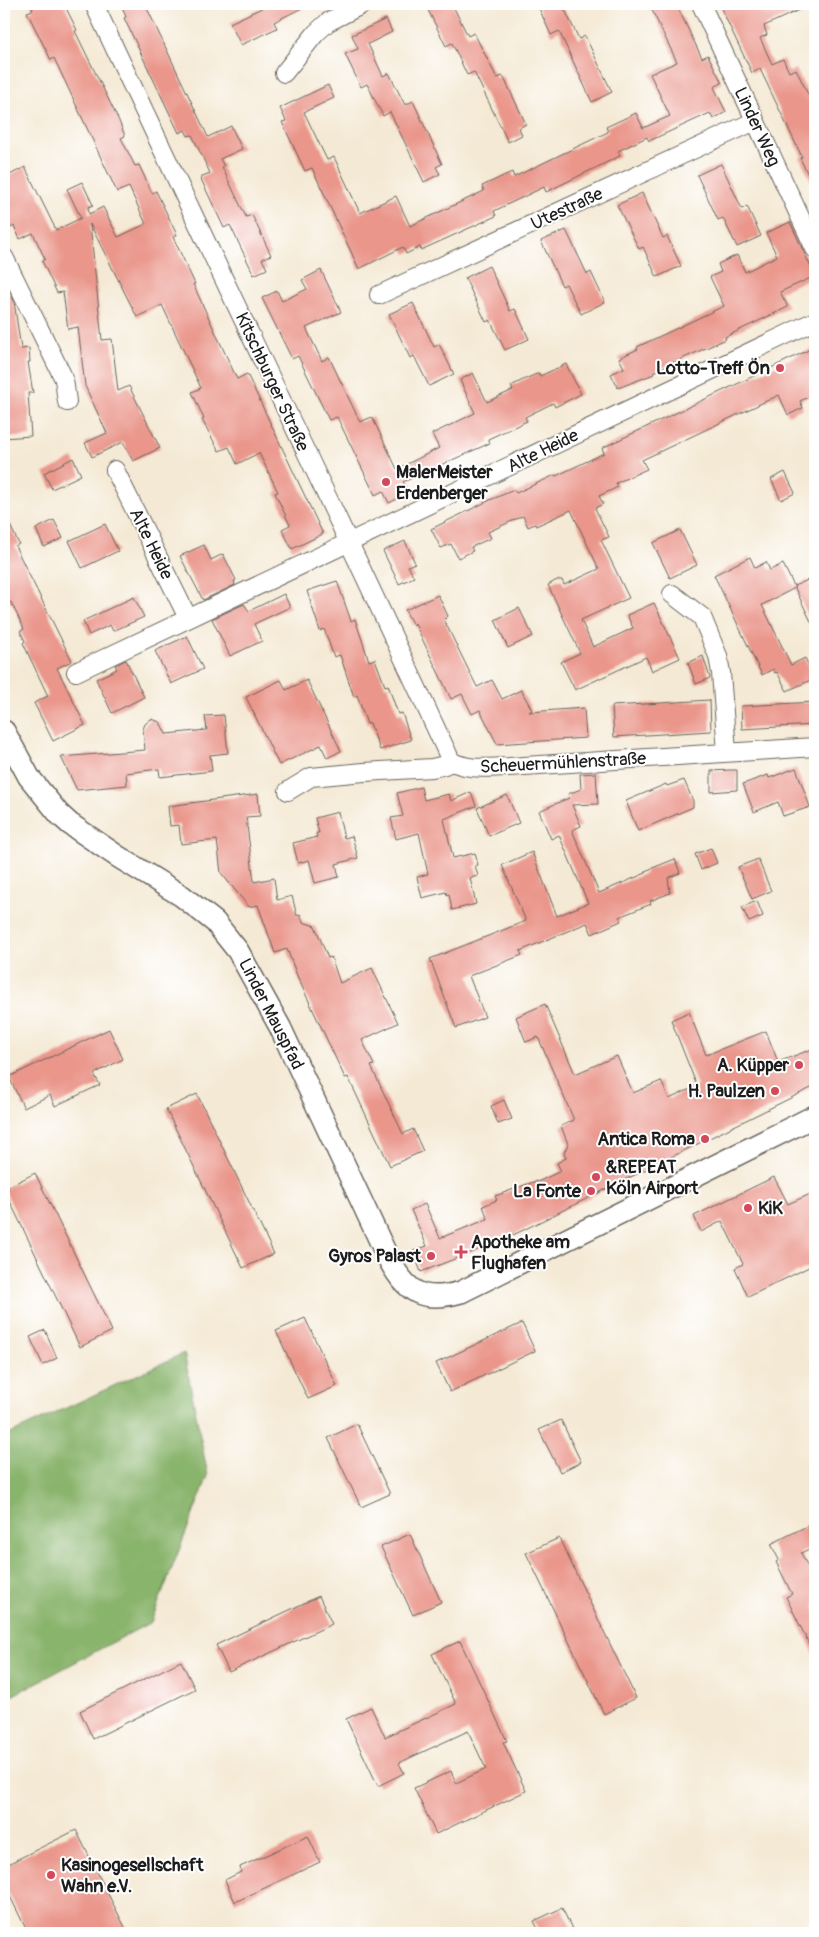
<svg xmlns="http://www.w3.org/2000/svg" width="819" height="1937" viewBox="0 0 819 1937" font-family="Pangolin,sans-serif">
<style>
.forest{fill:#89b46c;stroke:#526844}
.building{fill:#ea968b}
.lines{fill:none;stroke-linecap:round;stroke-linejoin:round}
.minor-casing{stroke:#68645c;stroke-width:20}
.tertiary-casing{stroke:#68645c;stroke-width:24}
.minor{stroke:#fff;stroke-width:18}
.tertiary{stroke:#fff;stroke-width:21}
.poi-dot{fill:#d1495b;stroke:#fff;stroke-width:2}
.labels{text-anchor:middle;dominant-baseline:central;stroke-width:4;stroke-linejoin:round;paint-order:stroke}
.street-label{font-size:18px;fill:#1c1c1c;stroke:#fff}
.poi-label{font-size:18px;font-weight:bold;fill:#1c1c1c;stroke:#fff;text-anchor:end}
</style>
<rect width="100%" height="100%" fill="#fff"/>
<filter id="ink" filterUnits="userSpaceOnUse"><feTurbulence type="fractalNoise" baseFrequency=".02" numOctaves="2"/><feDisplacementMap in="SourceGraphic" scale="10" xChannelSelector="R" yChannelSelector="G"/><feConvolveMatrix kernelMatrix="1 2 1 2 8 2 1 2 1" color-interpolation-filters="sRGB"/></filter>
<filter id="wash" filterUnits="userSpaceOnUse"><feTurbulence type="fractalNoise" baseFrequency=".0096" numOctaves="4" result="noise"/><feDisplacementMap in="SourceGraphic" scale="20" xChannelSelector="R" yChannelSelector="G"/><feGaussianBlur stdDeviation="1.12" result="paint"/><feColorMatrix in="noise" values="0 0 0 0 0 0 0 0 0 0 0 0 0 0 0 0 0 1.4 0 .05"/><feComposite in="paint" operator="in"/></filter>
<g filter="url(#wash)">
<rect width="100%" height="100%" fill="#f4e9d4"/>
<path class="forest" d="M184 1353 208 1476 151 1622 4 1700V1437Z"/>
<g id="blocks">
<path class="building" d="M30 4H64L77 30 75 31 119 121 125 136 121 138 135 166 139 165 152 193 156 191 177 235 173 237 195 284H193L237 379 247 374 323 534 292 549 282 529 290 525 275 493 278 492 259 453 237 464 229 447 219 451 202 420 204 419 192 392 201 388 162 305 137 317 90 224 102 340 112 339 118 391 129 386 160 448 133 461 123 442 92 457 85 443 107 433 85 386 78 327 68 329 63 292 57 293 42 261 45 259 33 233 20 239 14 226 11 228 4 213V178L25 167 56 230 81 218 67 189 82 182 93 205 88 207 89 214 103 207 118 237 146 224 129 187 117 192 54 58 51 60 27 12 33 10Z
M121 4H145L208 137 231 126 242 149 220 159 224 166 222 167 246 217 252 215 271 255 262 259 267 269 254 275 230 225 224 228 200 177 210 173 192 135 188 136 185 130 179 133 124 18 126 17Z
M270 4H310L274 22 277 28 241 45 230 23Z
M425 4H452L468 36 474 33 497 78 503 76 526 124 519 128 522 135 508 142 474 72 467 75 452 43 446 46Z
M537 4H562L579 39 585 36 612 92 592 102 559 31 551 35Z
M649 4H676L702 58 708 55 722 83 714 87 726 112 713 119 710 113 649 141 647 137 618 151 620 156 546 192 544 187 494 211 496 216 421 250 420 247 406 254 403 247 359 269 312 168 305 171 282 122 286 121 280 108 328 85 334 98 304 112 327 160 334 157 360 213 396 196 410 226 484 191 482 186 512 172 514 177 608 132 606 127 636 113 643 128 670 116 650 74 677 62Z
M719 4H812L764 26 767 35 760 38 772 64 783 59 789 72 796 69 815 109V189L800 158 802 157 760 69 752 73Z
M386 19 392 32 368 44 383 76 389 73 405 105 413 101 442 164 436 167 440 174 424 182 390 112 383 116 367 84 361 87 345 54 358 49 352 35Z
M721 164 742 209 747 206 761 236 737 247 723 218 718 220 697 175Z
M642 193 663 238 667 236 681 266 657 277 643 247 639 249 617 205Z
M790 222 815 276 780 292 788 307 725 337 726 339 653 372 654 374 618 388 611 374 624 368 619 358 638 349 637 347 724 306 710 277 721 272 718 264 737 255 745 272 777 256 766 233Z
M566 230 587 274 591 272 605 302 581 314 566 284 562 286 541 241Z
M489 266 510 311 515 309 529 339 505 350 490 320 486 322 465 278Z
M321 270 341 312 306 328 322 361 329 357 360 422 372 417 397 469 439 448 432 434 475 413 460 380 473 373 487 402 513 390 511 386 525 379 539 373 540 376 566 364 581 394 555 407 553 403 525 417 527 421 488 439 490 443 403 482 409 493 389 503 383 491 375 495 337 417 329 420 298 356 292 359 262 298 277 291 282 301 307 289 302 280Z
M10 292 14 301 21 349 29 348 30 362H28L33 393H28L31 436 4 438V293Z
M413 303 434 347 439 344 454 374 429 386 414 356 410 358 389 314Z
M815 347V394L800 401 803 408 788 415 779 395 642 460 647 469 616 483 618 487 599 496 603 504 595 508 609 537 601 540 629 598 581 620 593 647 633 628 627 615 654 603 680 658 652 671 646 657 575 690 561 662 580 653 548 585 557 580H562L564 585 599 569 571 510 536 526 535 524 528 527 523 516 488 532 491 538 471 547 473 551 458 558 451 544 441 548 431 529 490 500 514 490 516 493 555 475 556 476 604 453 602 448Z
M73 458 81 475 52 489 44 473Z
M785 472 795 493 781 500 771 479Z
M4 513 19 544 15 546 72 661 57 668 85 725 53 741 34 703 48 696 23 643 25 641 20 631 24 629 11 602 7 604 4 596Z
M54 520 63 538 44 547 36 529Z
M105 524 118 551 82 568 69 541Z
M680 530 697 565 670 578 653 543Z
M405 541 415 563 408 566 414 577 399 584 383 551Z
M204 545 211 560 223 554 236 580 234 581 235 585 203 600 180 556Z
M750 557 755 568 766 562 770 570 783 564 795 588 762 605 791 665 805 658 815 678 787 691 777 672 775 673 773 669 762 675 714 575Z
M808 580 815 595V630L794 586Z
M337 581 351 621 355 619 369 661 375 659 385 686 388 685 398 714 402 713 411 740 380 750 370 723 367 724 357 695 354 697 340 655 334 657 324 629 320 631 307 591Z
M284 594 290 607 254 624 262 641 230 656 212 619 244 604 249 611Z
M438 595 448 616 444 620 477 687 492 680 502 699 521 690 532 710 529 712 584 708 586 738 497 744 480 710 472 714 462 694 451 699 415 624 413 625 405 610Z
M134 597 144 617 113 631 110 625 89 635 83 621Z
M519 608 533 636 508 648 495 620Z
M187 636 203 669 171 684 155 651Z
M703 656 710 678 696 684 688 663Z
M126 660 144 697 112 713 96 679 117 669 115 665Z
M281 680 286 690 307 680 341 751 327 758 321 745 279 765 246 697Z
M710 700 711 731 614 737 612 706Z
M815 702V725L742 729 741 706Z
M224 715 228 753 210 755 212 771 160 777 159 769 126 773 127 785 77 790 61 757 145 750 143 729 145 724 151 719 160 722 166 734 207 730 205 716Z
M796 768 810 807 783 816 778 802 754 812 743 784 768 775 769 778Z
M730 770H737V790L711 792V771Z
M596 773 598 804 572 805 581 826 572 830 599 893 646 873 645 871 675 859 680 873 668 878 670 893 650 901 651 904 619 917 621 921 592 934 587 923 520 951 522 955 469 976 485 1017 456 1028 430 959 526 921 502 865 532 852 557 916 588 903 559 835 551 839 539 811 569 798 568 794 581 789 580 774Z
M684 780 693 801V807L638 831 626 801 666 784 667 786Z
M421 787 424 800 449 794 451 801 471 792 476 806 444 819 453 858 475 853 478 865 475 866 478 876 470 878 476 904 452 910 449 894 447 895 446 892 422 898 417 877 428 874 419 833 396 839 391 818 403 816 397 793Z
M258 794 260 816 246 817 254 882 274 878 277 900 292 896 297 916 300 914 303 922 315 926 328 958 331 957 340 983 372 968 398 1023 362 1040 374 1065 371 1066 403 1134 413 1129 423 1151 390 1166 348 1077 345 1078 298 978 287 949 275 953 258 905 249 907 221 873 217 840 181 844 179 825 170 826 168 806Z
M507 795 519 823 489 836 477 808Z
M338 812 344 838 352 836 358 858 336 864 339 877 315 883 309 860 298 863 293 843 317 837 316 833H319L315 818Z
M711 848 717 863 701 870 695 854Z
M758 859 771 891 752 899 738 867Z
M757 901 763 916 749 922 742 907Z
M545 1004 575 1074 617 1056 633 1093 661 1081 669 1099 697 1086 671 1020 689 1012 706 1055 766 1031 778 1062 815 1048V1086L501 1241 421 1272 413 1251 427 1246 411 1210 425 1204 440 1238 488 1219 483 1206 497 1200 495 1196 536 1181 537 1182 561 1171 557 1163 566 1158 564 1153 568 1144 561 1126 574 1120 538 1037 526 1042 516 1017Z
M109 1029 123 1059 94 1074 100 1085 55 1106 50 1095 24 1108 9 1077Z
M197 1094 274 1254 243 1268 166 1109Z
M504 1100 512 1119 498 1124 491 1106Z
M35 1173 112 1331 80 1347 4 1189Z
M774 1177 788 1204 815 1192V1264L748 1297 735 1268 743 1264 722 1221 701 1232 694 1216Z
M305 1318 337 1386 308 1399 276 1331Z
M522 1323 535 1351 450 1392 436 1363Z
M45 1330 57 1358 43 1365 30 1337Z
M561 1420 581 1462 560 1472 539 1430Z
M357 1424 390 1494 361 1507 328 1438Z
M815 1522V1546L801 1553 815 1581V1656L786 1597 792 1594 776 1562 779 1560 771 1544Z
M410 1534 441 1602 413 1615 381 1547Z
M559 1538 636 1698 604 1714 526 1553Z
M319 1596 332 1624 229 1672 216 1645Z
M460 1641 507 1741 503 1742 526 1791 436 1834 414 1788 451 1771 456 1783 486 1769 468 1731 399 1763 404 1773 378 1786 346 1719 371 1707 385 1737 456 1704 432 1654Z
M181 1661 195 1689 93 1739 80 1711Z
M76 1830 107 1892 128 1933H28L4 1884V1866Z
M308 1836 320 1862 235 1902 225 1880 241 1872 240 1867Z
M562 1908 574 1933H540L534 1921Z"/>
</g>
</g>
<g filter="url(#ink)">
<use href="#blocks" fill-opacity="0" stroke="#68645c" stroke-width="1"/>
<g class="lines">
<defs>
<path id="minor" d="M94 4C212 257 334 507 451 761
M701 4 815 249
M284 73 316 33 328 22 363 4
M4 257 64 379 67 402
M379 295 755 121
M115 470 188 618
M672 594 702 617 718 656 721 673 727 752
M76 672 815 321
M451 761C469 771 489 767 509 767L815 747
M288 791 311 777 364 772 432 768 445 765 451 761"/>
<path id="tertiary" d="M4 731 29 777 59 814 70 824 117 856 182 896 215 922 238 951 280 1027 388 1258C407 1293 422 1303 461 1292L815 1116"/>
</defs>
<use href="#minor" class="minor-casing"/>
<use href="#tertiary" class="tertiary-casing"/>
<use href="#minor" class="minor"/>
<use href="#tertiary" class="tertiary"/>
</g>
</g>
<g class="poi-dot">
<circle cx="780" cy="368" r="5"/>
<circle cx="386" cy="482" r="5"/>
<circle cx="799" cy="1065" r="5"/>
<circle cx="775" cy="1091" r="5"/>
<circle cx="705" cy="1139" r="5"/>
<circle cx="596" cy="1177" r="5"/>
<circle cx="591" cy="1191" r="5"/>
<circle cx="748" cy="1208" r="5"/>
<path d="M458.5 1244.5h5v5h5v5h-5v5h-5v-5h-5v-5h5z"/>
<circle cx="431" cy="1256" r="5"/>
<circle cx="51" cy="1875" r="5"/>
</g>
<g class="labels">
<g class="street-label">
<text transform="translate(757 127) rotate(65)">Linder Weg</text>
<text transform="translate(567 209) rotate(-25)">Utestraße</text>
<text transform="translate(272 382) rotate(65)">Kitschburger Straße</text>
<text transform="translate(543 451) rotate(-26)">Alte Heide</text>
<text transform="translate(151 544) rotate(64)">Alte Heide</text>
<text transform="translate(563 763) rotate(-3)">Scheuermühlenstraße</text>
<text transform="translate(271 1014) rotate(63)">Linder Mauspfad</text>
</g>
<g class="poi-label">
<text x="770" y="368">Lotto-Treff Ön</text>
<text x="396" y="472" text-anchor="start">MalerMeister<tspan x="396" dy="21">Erdenberger</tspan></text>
<text x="789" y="1065">A. Küpper</text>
<text x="765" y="1091">H. Paulzen</text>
<text x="695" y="1139">Antica Roma</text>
<text x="606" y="1167" text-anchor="start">&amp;REPEAT<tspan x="606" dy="21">Köln Airport</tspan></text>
<text x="581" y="1191">La Fonte</text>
<text x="758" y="1208" text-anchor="start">KiK</text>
<text x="471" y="1242" text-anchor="start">Apotheke am<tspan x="471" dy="21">Flughafen</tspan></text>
<text x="421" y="1256">Gyros Palast</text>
<text x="61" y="1865" text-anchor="start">Kasinogesellschaft<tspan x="61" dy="21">Wahn e.V.</tspan></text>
</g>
</g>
<rect width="819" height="1937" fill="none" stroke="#fff" stroke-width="20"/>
</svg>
